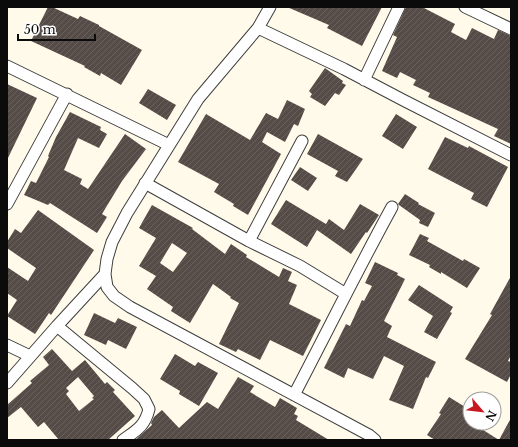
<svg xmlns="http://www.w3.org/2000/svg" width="518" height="447" viewBox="0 0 518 447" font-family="'Libre Baskerville',serif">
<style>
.building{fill:url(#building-hatch);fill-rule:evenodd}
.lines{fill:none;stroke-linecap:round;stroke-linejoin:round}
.minor-casing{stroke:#3e3e3e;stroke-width:13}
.minor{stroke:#fff;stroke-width:11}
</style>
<defs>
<pattern id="building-hatch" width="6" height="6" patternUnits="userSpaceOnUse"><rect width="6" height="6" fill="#554c47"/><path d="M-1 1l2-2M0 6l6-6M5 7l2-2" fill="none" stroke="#68615d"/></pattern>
</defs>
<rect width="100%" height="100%" fill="#fffae9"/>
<path class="building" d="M48 7H52L78 19 80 16 99 25V26L142 50 121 85 101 73 100 76 84 67 85 66 31 41Z
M287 7H382L362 46 327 28 329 25Z
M406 7H422L455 24 451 32 466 40 472 28 494 39 498 30 511 36V144L494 136 498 129 428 97 430 93 413 85 416 80 400 72 397 78 382 71 397 37 393 35Z
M325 68 343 81 342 83 346 85 339 95 335 93 325 106 310 97 312 94 309 91Z
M7 84 37 98 7 160Z
M148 89 176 105 167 120 139 103Z
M287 100 305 109 298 126 294 124 285 142 267 132 262 142 281 154 248 215 233 206 234 204 214 192 219 184 178 162 206 114 250 140 266 113 278 119Z
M70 112 101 127 100 130 107 134 99 148 78 138 64 170 82 179 80 184 88 189 125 134 146 149 122 181 102 214 107 217 97 233 50 203 48 205 24 195 31 181 36 183 49 157 48 156 56 137Z
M396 114 417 127 403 149 382 136Z
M318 134 363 159 347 182 335 176 338 171 307 154Z
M445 137 468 148 469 146 508 167 487 207 471 199 474 193 428 169Z
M300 167 317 178 308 191 291 180Z
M405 194 419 203 418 204 435 213 428 227 419 223 420 220 399 205 398 204Z
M286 200 326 224 329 219 344 230 360 204 379 215 367 233 366 232 351 254 317 230 307 247 271 224Z
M152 205 193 228 192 229 225 254 231 244 247 255 246 257 279 277 283 268 292 272 288 281 297 285 289 304 321 320 303 356 270 340 260 360 238 349 236 352 219 344 239 303 230 298 231 297 213 284 190 323 171 311 173 307 147 289 156 276 139 266 156 238 139 228ZM172 243 187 253 173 272 160 263Z
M38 210 94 250 51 315 49 313 35 334 7 316 17 300 7 293V267L28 281 36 268 7 248V242L15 229 21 233Z
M420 234 429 238 427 241 463 261 464 259 480 268 467 288 441 272V274L429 267 430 265 409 255Z
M375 262 398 273 397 275 405 279 384 321 392 326 387 337 436 362 428 378 426 377 413 409 389 400 404 366 384 356 373 379 348 368 344 378 324 368 346 324 350 326 362 300 364 301 372 286 365 283Z
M511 276V355L508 361 511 362V374L507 382 465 359 492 315 490 314Z
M419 285 453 307 450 312 452 313 437 339 424 332 433 316 408 300Z
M94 313 115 323 118 318 137 327 126 349 108 340 106 345 84 335Z
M52 349 72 371 85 360 105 384 107 382 115 390 113 392 135 416 108 440H59L44 422 38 427 21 407 7 418V405L32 383 30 381 49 365 43 357ZM78 377 94 396 92 398 94 399 79 411 66 394 69 391 66 388Z
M175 354 195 366 198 362 218 373 199 406 179 394 180 391 160 379Z
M238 377 254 386 250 392 275 407 280 398 297 408 294 414 298 416 296 420 329 440H135L152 425 151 423 154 417 162 410 179 428 207 402 218 409Z
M449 397 470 410V423H483L480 428 499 440 511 418V440H435L427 435 441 414 439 413Z"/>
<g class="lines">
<defs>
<path id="minor" d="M270 7 258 28 198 99 127 213 112 242 107 259 105 274 107 287 114 296 130 307 369 435 375 440
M465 7 511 29
M258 28 344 69 403 100 511 155
M7 66 169 145
M364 80 399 7
M145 183 249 241 300 266 346 294
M7 204 67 94
M249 241 302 141
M57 326 132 388 144 399 149 409C145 426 137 430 123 440
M7 345 30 356
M7 383 57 326 105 274
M294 395C327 332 358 269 392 207"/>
</defs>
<use href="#minor" class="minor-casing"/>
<use href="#minor" class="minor"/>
</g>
<rect width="518" height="447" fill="none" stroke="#0b0b0b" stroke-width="16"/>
<g transform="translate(482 411) rotate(118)"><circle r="19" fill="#ffffff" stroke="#9d9d9d"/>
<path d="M0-3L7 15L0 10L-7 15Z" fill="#c71822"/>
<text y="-6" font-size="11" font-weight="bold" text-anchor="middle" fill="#0b0b0b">N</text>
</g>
<path d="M18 34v6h77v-6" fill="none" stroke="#0b0b0b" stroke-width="2"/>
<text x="24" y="34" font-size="12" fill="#0b0b0b" stroke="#ffffff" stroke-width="3" paint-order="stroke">50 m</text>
</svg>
